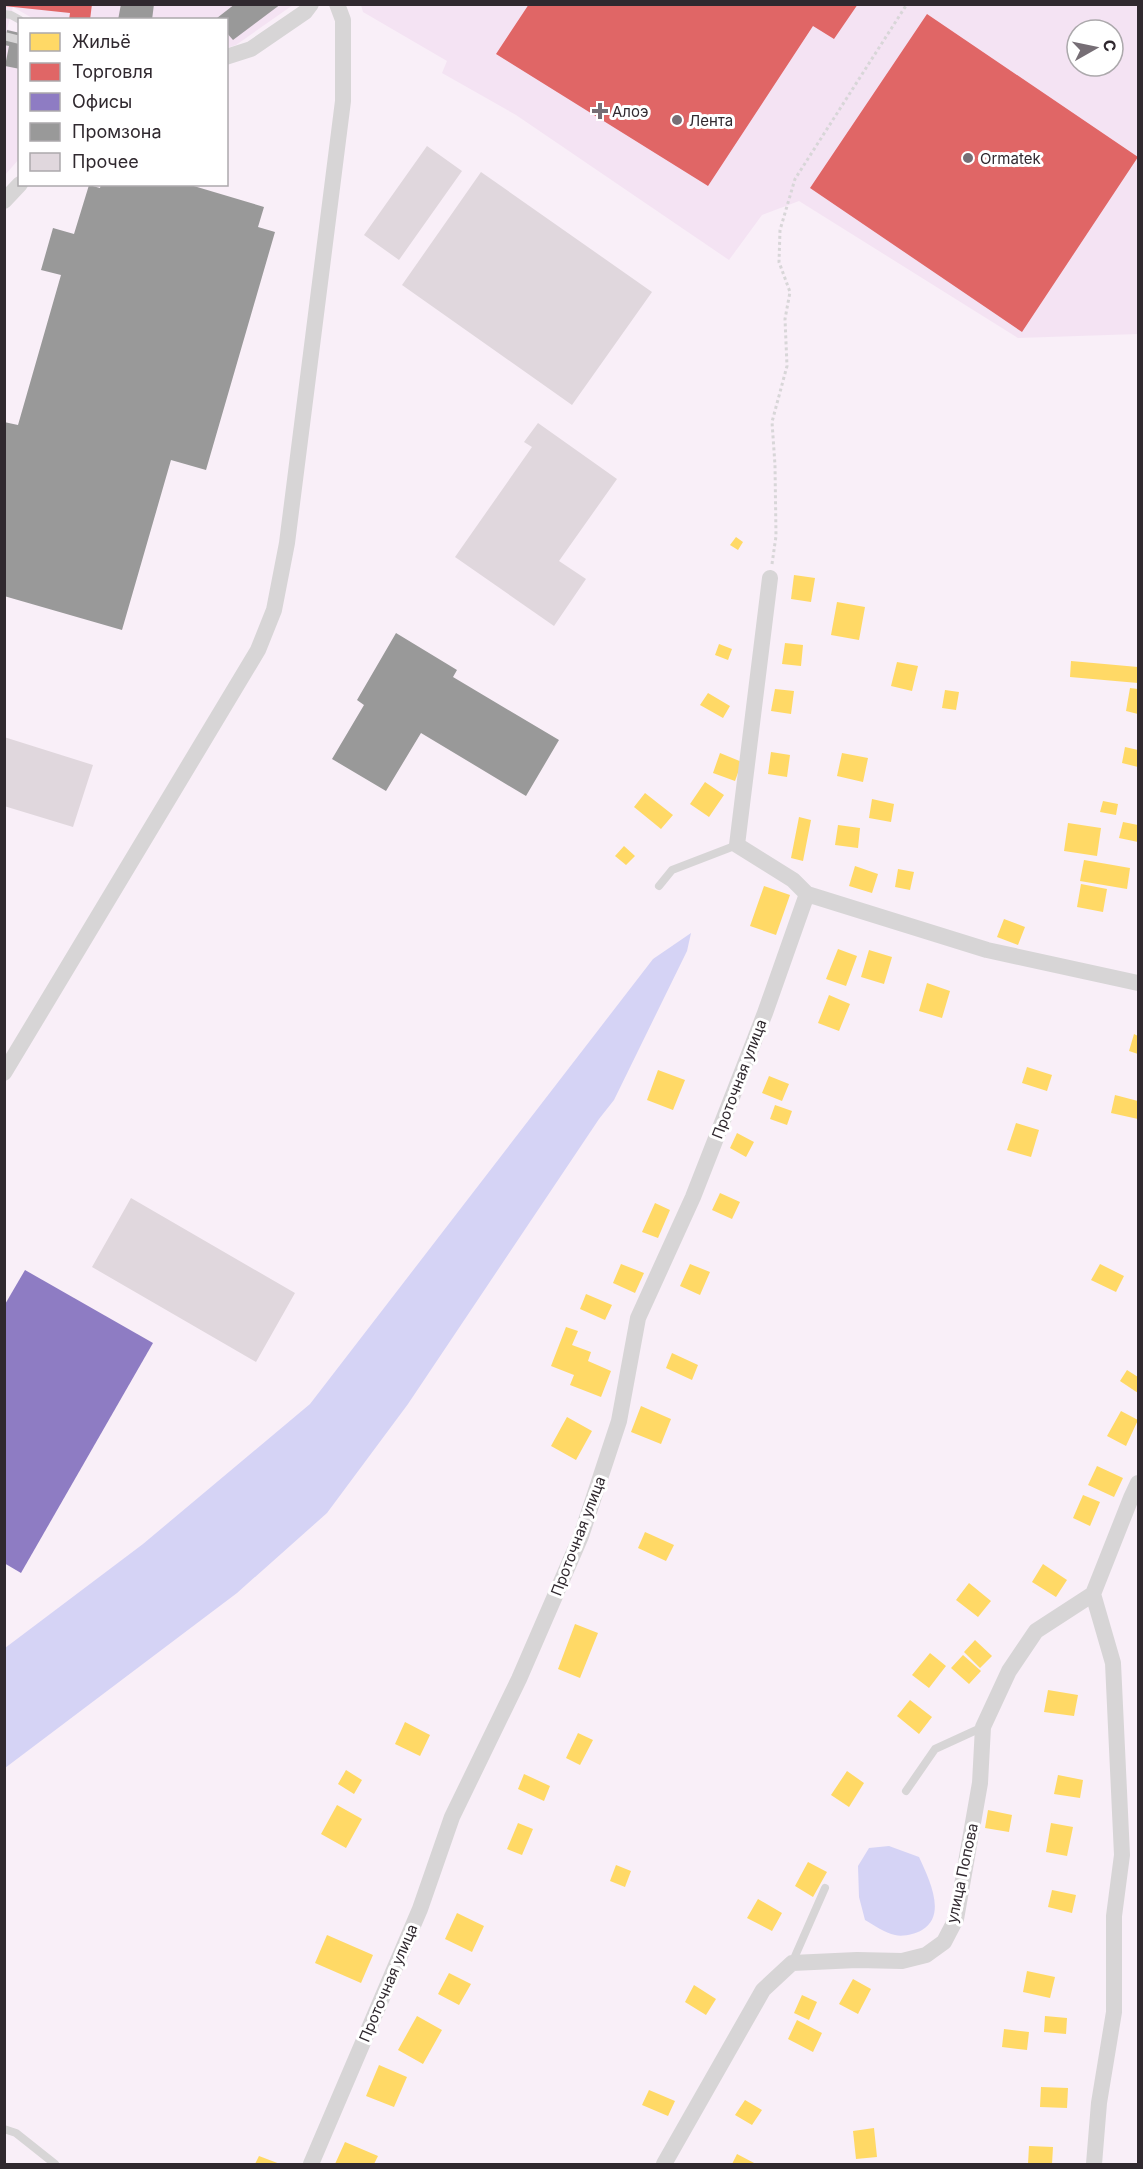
<svg xmlns="http://www.w3.org/2000/svg" width="1143" height="2169" viewBox="0 0 1143 2169" font-family="Inter,sans-serif">
<style>
.built{fill:#f4e3f3;fill-rule:evenodd}
.water{fill:#d5d3f5}
.homes{fill:#ffd966}
.shops{fill:#e06666}
.offices{fill:#8e7cc3}
.industry{fill:#999}
.building{fill:#e0d7dd}
.lines{fill:none;stroke-linecap:round;stroke-linejoin:round}
.path{stroke:#d8d6d8;stroke-width:3;stroke-dasharray:3 3;stroke-linecap:butt}
.lane{stroke:#d7d5d6;stroke-width:8}
.street{stroke:#d7d5d6;stroke-width:16}
.poi-dot{fill:#766e75;stroke:#fff;stroke-width:2}
.labels{text-anchor:middle;dominant-baseline:central;stroke-width:6;stroke-linejoin:round;paint-order:stroke}
.poi-label{font-size:15px;fill:#30292f;stroke:#fff;text-anchor:start}
.street-label{font-size:15px;fill:#30292f;stroke:#fff}
</style>
<rect width="100%" height="100%" fill="#f9eff8"/>
<path class="built" d="M5 5H293L236 45 227 48 226 20 34 19 13 7 7 29 19 33V159L5 175Z
M361 5H1138V334L1018 338 799 201 762 215 729 260 516 115 442 73 447 61 363 12ZM1077 30H1113V66H1077Z"/>
<path class="water" d="M691 933 687 951 614 1100 599 1119 408 1404 327 1513 237 1593 5 1768V1648L143 1544 310 1404 653 959Z
M889 1846 919 1857C928 1877 948 1915 922 1930 915 1934 903 1937 895 1935 885 1933 874 1925 865 1920L859 1897 858 1866 869 1848Z"/>
<path class="homes" d="M736 537 743 542 738 550 730 545Z
M794 575 815 578 811 602 791 599Z
M837 602 865 607 859 640 831 635Z
M785 643 803 645 801 666 782 664Z
M719 644 732 649 728 660 715 655Z
M1071 661 1138 667V683L1070 677Z
M897 662 918 666 912 691 891 686Z
M1130 688 1138 689V714L1126 711Z
M775 689 794 691 791 714 771 711Z
M945 690 959 692 956 710 942 708Z
M708 693 730 706 723 718 700 705Z
M1125 747 1138 750V767L1122 763Z
M771 752 790 755 787 777 768 774Z
M720 753 742 762 735 781 713 773Z
M842 753 868 758 863 782 837 776Z
M705 782 724 795 709 817 690 804Z
M645 793 673 815 661 829 634 807Z
M872 799 894 804 891 822 869 818Z
M1103 801 1118 804 1116 815 1100 812Z
M799 817 811 820 803 861 791 858Z
M1123 822 1138 825V842L1119 838Z
M1068 823 1101 828 1097 856 1064 851Z
M838 825 860 828 858 848 835 845Z
M624 846 635 856 626 865 615 856Z
M1084 860 1130 868 1127 889 1080 881Z
M855 866 878 874 872 893 849 886Z
M898 869 914 872 910 890 895 887Z
M1081 884 1107 889 1103 912 1077 907Z
M764 886 790 895 776 935 750 926Z
M1004 919 1025 927 1018 945 997 937Z
M838 949 857 956 846 986 826 979Z
M869 950 892 957 884 984 861 977Z
M927 983 950 991 942 1018 919 1011Z
M829 995 850 1004 839 1031 818 1023Z
M1134 1034 1138 1036V1054L1129 1051Z
M1027 1067 1052 1075 1047 1091 1022 1083Z
M658 1070 685 1080 673 1110 647 1100Z
M769 1076 789 1084 782 1101 762 1093Z
M1115 1095 1138 1101V1119L1111 1113Z
M775 1105 792 1111 787 1125 770 1119Z
M1016 1123 1039 1130 1031 1157 1007 1150Z
M737 1133 754 1142 746 1157 730 1148Z
M720 1193 740 1202 732 1219 712 1210Z
M655 1203 670 1210 658 1238 642 1232Z
M621 1264 644 1273 635 1293 613 1283Z
M690 1264 710 1272 700 1295 680 1286Z
M1100 1264 1124 1276 1116 1292 1091 1280Z
M586 1294 612 1305 605 1320 580 1309Z
M566 1327 578 1331 572 1345 591 1352 588 1361 611 1371 601 1397 570 1385 574 1375 551 1366Z
M672 1353 698 1365 692 1380 666 1368Z
M1127 1370 1138 1377V1393L1120 1381Z
M641 1406 671 1419 661 1444 631 1432Z
M1121 1411 1138 1420 1126 1446 1107 1436Z
M567 1417 592 1431 576 1460 551 1446Z
M1097 1466 1123 1478 1114 1497 1088 1485Z
M1083 1495 1100 1502 1090 1526 1073 1518Z
M645 1532 674 1545 666 1561 638 1548Z
M1043 1564 1067 1580 1056 1597 1032 1582Z
M969 1583 991 1601 978 1617 956 1600Z
M575 1624 598 1633 580 1678 558 1669Z
M975 1640 992 1656 980 1668 964 1652Z
M930 1653 946 1666 929 1688 912 1675Z
M963 1655 981 1671 969 1684 951 1668Z
M1048 1690 1078 1695 1074 1716 1044 1712Z
M910 1700 932 1717 919 1734 897 1716Z
M405 1722 430 1735 420 1756 395 1744Z
M578 1733 593 1740 580 1765 566 1758Z
M346 1770 362 1780 354 1794 338 1784Z
M847 1771 864 1783 849 1807 831 1795Z
M524 1774 550 1786 544 1801 518 1789Z
M1058 1775 1083 1780 1080 1798 1054 1794Z
M337 1805 362 1819 346 1848 321 1834Z
M988 1810 1012 1815 1009 1832 985 1828Z
M518 1823 533 1829 522 1855 507 1849Z
M1051 1823 1073 1827 1067 1856 1046 1852Z
M808 1862 827 1872 813 1897 795 1886Z
M616 1865 631 1871 625 1887 610 1881Z
M1052 1890 1076 1895 1072 1913 1048 1907Z
M758 1899 782 1913 772 1931 747 1918Z
M457 1913 484 1926 472 1952 445 1939Z
M327 1935 373 1955 361 1983 315 1963Z
M1027 1971 1055 1977 1050 1998 1023 1992Z
M449 1973 471 1984 459 2005 438 1994Z
M853 1979 871 1989 858 2014 839 2004Z
M694 1985 716 1999 706 2015 685 2002Z
M802 1995 817 2002 809 2020 794 2013Z
M417 2016 442 2030 423 2064 398 2050Z
M1045 2016 1067 2018 1066 2034 1044 2032Z
M797 2020 822 2033 813 2052 788 2039Z
M1004 2029 1029 2032 1027 2050 1002 2047Z
M379 2065 407 2077 394 2107 366 2096Z
M1041 2087 1068 2088 1067 2108 1040 2107Z
M649 2090 675 2101 668 2116 642 2105Z
M745 2100 762 2110 752 2125 735 2115Z
M874 2128 877 2157 856 2159 853 2131Z
M345 2142 378 2156 374 2164H335Z
M1029 2146 1053 2147 1052 2164H1028Z
M737 2154 756 2164H732Z
M259 2156 280 2164H255Z"/>
<path class="shops" d="M4 4H92L90 20H69L70 13 4 6Z
M529 4H858L834 39 813 26 708 186 496 54Z
M927 14 1138 157 1022 332 810 188Z"/>
<path class="offices" d="M25 1270 153 1343 21 1573 4 1563V1306Z"/>
<path class="industry" d="M121 4H154L152 20H118Z
M235 4H281L233 40 226 32V20L217 18Z
M7 30 20 33V69L5 66 9 46 4 45Z
M101 184H187L264 207 258 227 275 232 206 470 171 460 122 630 4 596V422L18 425 61 275 41 270 53 228 74 234 89 185 100 188Z
M396 633 457 670 453 677 559 740 526 796 421 733 386 791 332 759 364 705 357 700Z"/>
<path class="building" d="M427 146 462 171 399 260 364 235Z
M481 172 652 292 572 405 402 285Z
M538 423 617 479 559 561 586 579 554 626 455 557 532 447 524 442Z
M4 737 93 765 73 827 4 806Z
M131 1198 295 1293 256 1362 92 1267Z"/>
<g class="lines">
<path class="path" d="M772 564 776 536 775 465 772 422 787 366 785 319 790 292 779 262 780 230 795 179 907 4"/>
<path class="lane" d="M4 14 11 15 20 20
M4 36 20 40
M659 886 672 870 737 845
M906 1791 935 1749 983 1727
M792 1963 825 1888
M4 2129 16 2133 55 2164"/>
<path class="street" d="M226 57 251 49 305 12 311 4
M4 201 20 184
M770 578 737 845 793 880 807 894 987 950 1138 983
M4 1073 258 650 274 610 287 543 343 101V20L337 4
M311 2164 420 1909 452 1817 519 1679 581 1536 619 1421 638 1318 693 1197 765 1013 807 894
M664 2164 763 1990 792 1963 857 1960 902 1961 926 1955 944 1942 956 1919 980 1783 983 1727 1009 1671 1036 1631 1093 1594
M1094 2164 1099 2103 1114 2012V1916L1122 1855 1113 1663 1093 1594 1131 1498 1138 1483"/>
</g>
<g class="poi-dot">
<path d="M597 102h6v6h6v6h-6v6h-6v-6h-6v-6h6z"/>
<circle cx="677" cy="120" r="6"/>
<circle cx="968" cy="158" r="6"/>
</g>
<g class="labels">
<g class="poi-label">
<text x="612" y="111">Алоэ</text>
<text x="689" y="120">Лента</text>
<text x="980" y="158">Ormatek</text>
</g>
<g class="street-label">
<text transform="translate(739 1079) rotate(-69)">Проточная улица</text>
<text transform="translate(578 1536) rotate(-69)">Проточная улица</text>
<text transform="translate(962 1873) rotate(-78)">улица Попова</text>
<text transform="translate(388 1983) rotate(-67)">Проточная улица</text>
</g>
</g>
<rect width="1143" height="2169" fill="none" stroke="#30292f" stroke-width="12"/>
<rect x="18" y="18" width="210" height="168" fill="#ffffff" stroke="#aca9ac" stroke-width="1.5"/>
<rect x="30" y="33" width="30" height="18" fill="#ffd966" stroke="#aca9ac" stroke-width="1.5"/>
<text x="72" y="48" font-size="18" fill="#30292f">Жильё</text>
<rect x="30" y="63" width="30" height="18" fill="#e06666" stroke="#aca9ac" stroke-width="1.5"/>
<text x="72" y="78" font-size="18" fill="#30292f">Торговля</text>
<rect x="30" y="93" width="30" height="18" fill="#8e7cc3" stroke="#aca9ac" stroke-width="1.5"/>
<text x="72" y="108" font-size="18" fill="#30292f">Офисы</text>
<rect x="30" y="123" width="30" height="18" fill="#999999" stroke="#aca9ac" stroke-width="1.5"/>
<text x="72" y="138" font-size="18" fill="#30292f">Промзона</text>
<rect x="30" y="153" width="30" height="18" fill="#e0d7dd" stroke="#aca9ac" stroke-width="1.5"/>
<text x="72" y="168" font-size="18" fill="#30292f">Прочее</text>
<g transform="translate(1095 48) rotate(81)"><circle r="28" fill="#ffffff" stroke="#aca9ac" stroke-width="1.5"/>
<path d="M0-4.5L10 22L0 15L-10 22Z" fill="#766e75"/>
<text y="-9" font-size="16" font-weight="bold" text-anchor="middle" fill="#30292f">С</text>
</g>
</svg>
